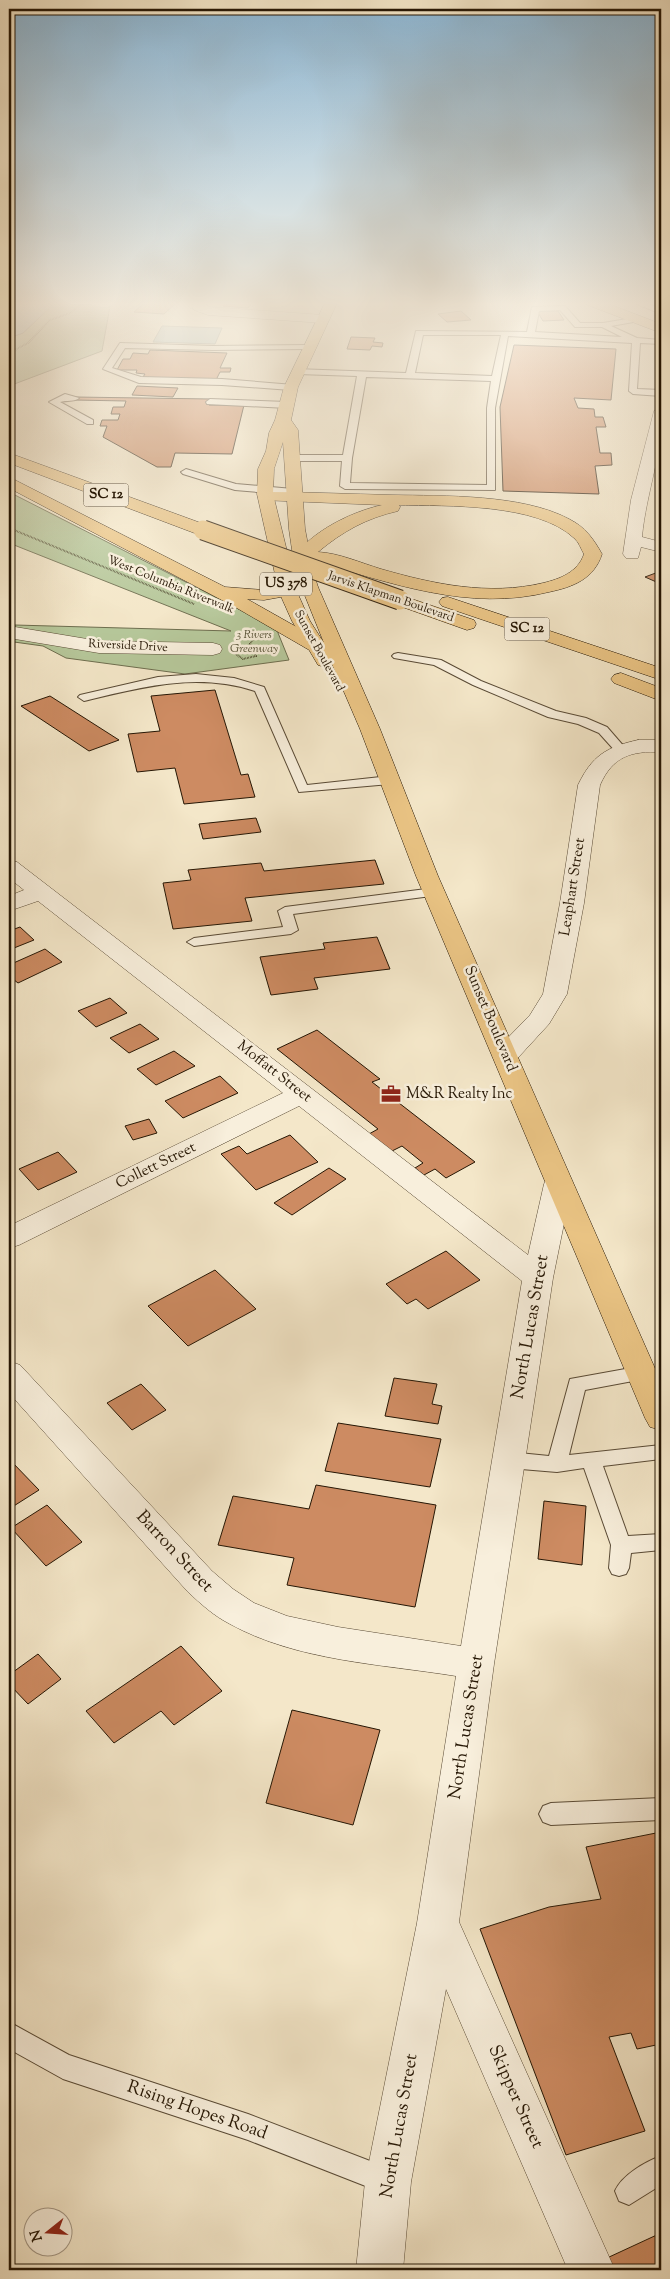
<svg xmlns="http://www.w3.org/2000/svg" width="670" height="2279" viewBox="0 0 670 2279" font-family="'Sorts Mill Goudy',serif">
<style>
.green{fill:#b6c79a;stroke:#6e6e4f}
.water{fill:#a1bdc1;stroke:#6f7a75}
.building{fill:#cd8b62;stroke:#251604}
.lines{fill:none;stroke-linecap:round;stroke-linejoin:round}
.service-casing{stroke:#594a35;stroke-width:2}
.minor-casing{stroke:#594a35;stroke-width:1}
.primary-casing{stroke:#251604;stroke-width:1}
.trunk-casing{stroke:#251604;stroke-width:1}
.path{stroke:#251604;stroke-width:2;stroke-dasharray:0.5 1;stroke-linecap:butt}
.service{fill:#f8efdc;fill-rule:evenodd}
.minor{fill:#f8efdc;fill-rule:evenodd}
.primary{fill:#eac484;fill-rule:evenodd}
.trunk{fill:#eac484;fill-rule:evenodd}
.trunk-bridge-casing{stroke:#251604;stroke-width:21;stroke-linecap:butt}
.trunk-bridge{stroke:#eac484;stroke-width:19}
.labels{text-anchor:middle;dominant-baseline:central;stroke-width:5;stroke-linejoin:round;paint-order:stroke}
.far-street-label{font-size:12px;fill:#251604;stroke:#f8efdc}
.far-park-label{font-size:12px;font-style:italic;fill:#585438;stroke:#f8efdc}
.shield{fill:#f8efdc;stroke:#645745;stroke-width:1}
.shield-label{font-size:14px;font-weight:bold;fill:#251604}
.street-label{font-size:15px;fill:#251604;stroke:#f8efdc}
.poi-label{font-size:15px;fill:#251604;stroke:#f8efdc;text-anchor:start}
.near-street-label{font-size:18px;fill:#251604;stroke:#f8efdc}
</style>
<rect width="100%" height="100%" fill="#f4e7c9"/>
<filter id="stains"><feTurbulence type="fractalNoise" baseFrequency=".004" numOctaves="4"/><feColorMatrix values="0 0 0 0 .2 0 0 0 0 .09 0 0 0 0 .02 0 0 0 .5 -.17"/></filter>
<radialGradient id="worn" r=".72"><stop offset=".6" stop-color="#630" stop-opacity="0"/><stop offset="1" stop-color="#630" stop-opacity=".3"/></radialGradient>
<path class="green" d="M57 301H111L102 351 9 386V338L23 333Z
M9 492 276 628 289 660 185 674 66 658 43 646 14 642 15 625 231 631 9 543Z"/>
<path class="water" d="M9 301H57L23 333 9 338Z
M162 326 222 328 215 344 153 342Z"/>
<path class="building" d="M146 301H178L164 314 134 312Z
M228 301H254L248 308 223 306Z
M461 311 471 320 447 322 438 314Z
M537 311H558L564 320 543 321Z
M351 337 375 338 373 342 383 343 382 347 372 346 370 350 347 349Z
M514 345 616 349 611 400 574 398 578 408 594 409 595 417H603L606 427H596L600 453H611L612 465 595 466 599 494 503 491 500 407Z
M150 350 227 353 220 368H231L230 372H220L216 380 143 377 145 374 136 373 137 370H117L123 359H130L133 353 148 354Z
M137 386 178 388 173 397 132 395Z
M75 397 211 399 209 405H244L232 454 175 453 171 467H157L103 437 107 426H100L102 420H118L120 414H111L113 407H124L126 401 74 400Z
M661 571V584L645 577Z
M215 690 241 775 248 774 255 797 184 804 175 768 137 772 128 734 160 731 151 696Z
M50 696 119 740 89 751 21 706Z
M256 818 261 832 203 839 199 824Z
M375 860 384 884 245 898 252 921 173 929 163 883 191 880 188 870 261 863 264 871Z
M20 927 34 940 9 950V931Z
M377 937 390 969 314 978 318 989 271 995 260 957 325 949 323 943Z
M45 949 62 962 18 983 9 976V965Z
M110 998 127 1013 96 1027 78 1011Z
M140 1024 159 1039 129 1053 110 1038Z
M317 1030 380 1079 372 1082 475 1162 446 1178 435 1169 424 1175 415 1168 423 1163 402 1146 390 1152 369 1134 378 1129 277 1049Z
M174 1051 195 1066 156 1085 137 1069Z
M220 1076 238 1093 183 1118 165 1101Z
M149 1119 157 1133 133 1140 125 1126Z
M290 1135 318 1162 256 1190 221 1154 239 1146 247 1154Z
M58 1152 77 1172 38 1190 19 1169Z
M329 1168 346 1179 292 1215 274 1203Z
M446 1251 480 1280 428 1309 416 1299 407 1304 386 1284Z
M215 1270 256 1309 188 1346 148 1306Z
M394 1378 437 1384 432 1404 442 1406 438 1424 385 1416Z
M141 1384 166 1410 132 1430 107 1403Z
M338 1423 441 1439 430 1487 325 1471Z
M11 1461 39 1490 9 1509V1462Z
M316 1485 436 1505 415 1607 287 1585 294 1558 218 1545 233 1496 309 1509Z
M544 1501 586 1506 582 1565 538 1559Z
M47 1505 82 1542 46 1566 11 1528Z
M181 1646 222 1691 174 1725 161 1711 114 1743 86 1711Z
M38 1654 61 1679 28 1704 9 1684V1675Z
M292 1710 380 1730 353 1825 266 1803Z
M661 1832V2044L637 2049 631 2033 609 2037 645 2131 566 2155 480 1929 549 1907 601 1899 586 1847Z
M661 2233V2270H613L607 2258Z"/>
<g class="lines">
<defs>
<path id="service" d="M630 301H640L661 309V314Z
M565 306 580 323H603L639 317V321L611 326 637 338 661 340V344L640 343 637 389 661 390V396L633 394 629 391 632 343 508 336 495 408V490L345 489 340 486 342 461H292L287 458 292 455H343L357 376 298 374 295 373V369L406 373 416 331 527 332 532 307ZM560 310 575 327H602L622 337 535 332 539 311ZM423 335H501L492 376 415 373ZM366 377 491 381 487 408V485L350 483 352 458Z
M120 343 213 346 310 345 314 347 310 349 213 350 125 348 112 368 141 377 222 379 294 385V389L291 390 222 385 139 383 103 369Z
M65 394 79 398C75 402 66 400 60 402L93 420V424H87L49 402Z
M210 399 287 402 291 405 287 408 207 404 206 402Z
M186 469 236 484 293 489 298 492 293 495 235 490 183 474 181 472Z
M398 653 441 660 481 681 556 711 586 718 607 727 627 750 621 754 617 753 599 733 578 724 548 717 473 685 434 665 394 658 392 656 394 654Z
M196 674 234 678 264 687 307 785 390 776 396 780 390 784 299 792 255 691C197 672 142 687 84 701L78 697 80 695 158 677Z
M434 888 439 889 441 892 439 895 293 914 298 930 291 934 194 946 187 942 194 938 283 927 278 911 285 907Z
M642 1366 649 1368 651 1373 649 1378 585 1390 569 1455 661 1445V1459L603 1466 628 1536 661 1534V1550L631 1553 629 1568 626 1574 619 1576 612 1574 609 1568 611 1545 584 1468 557 1472 509 1468 502 1465 499 1460 502 1455 509 1452 549 1456 570 1379Z
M661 1798V1820L551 1825 543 1822 539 1814 543 1806 551 1803Z
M9 2022 69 2055 248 2114 396 2171 399 2181 396 2191 386 2194 248 2140 63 2079 9 2049Z
M661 2156V2185L629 2205 619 2201 615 2191C622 2175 645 2162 661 2156Z"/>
<path id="minor" d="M194 301H206V305L210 307 323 315 330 319 323 323 208 315 194 310 192 307Z
M661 407C664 450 646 493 642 537L661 542V552L641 547 638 558H626L623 554 631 500 654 411Z
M9 626 99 641 213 643 220 645 222 649 220 653 213 655 99 653 9 638Z
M638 740H661V752C631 751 613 756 600 785L584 903 567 994 549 1024 515 1061 506 1063 497 1061 493 1055 497 1049 530 1015 543 994 560 903 578 785C592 756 606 747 638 740Z
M9 860 17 862 528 1255 544 1184 548 1177 558 1175 568 1177 572 1184 553 1278 494 1664 459 1922 615 2270H568L446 1989 411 2182 403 2270H356L365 2182 417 1923 456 1676C381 1664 297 1661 230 1624 214 1616 201 1604 188 1592L9 1393V1361L20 1365 212 1571 233 1589 254 1603 287 1616 338 1627 461 1646 522 1281 299 1106 19 1245 9 1248V1226L283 1093 38 901 9 911V896L24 890 9 878Z"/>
<path id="primary" d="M326 301H338L298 387 291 420 298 430 305 529 313 571 318 587 380 729 438 876 661 1382V1430L650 1427 645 1418 416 876 360 729 332 664 325 667 318 665 292 621 279 592 257 494 258 469 266 451 269 433 275 420 284 387ZM283 442 289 529 295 571 324 643 310 621 297 592 273 494 274 469Z
M584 301H601L661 324V333L585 304Z"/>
<path id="trunk" d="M9 453 209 526 211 530 209 534H197L9 463Z
M9 477 225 587 264 590 309 582 315 583 318 587 315 591 309 592 264 600 247 599 325 643 327 647 325 651 318 653 311 651 235 607 9 488Z
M266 492C308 492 350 494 392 495 444 496 522 494 569 519 585 527 593 538 602 554 594 579 573 587 549 592 469 612 391 583 314 561L312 558 302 563 296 562 293 558C312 531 351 512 382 505L260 500 258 497 260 494ZM399 505C447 506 537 503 574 538 579 542 581 549 584 554 578 572 560 579 543 583 489 596 433 584 381 569 361 563 339 553 318 552 343 531 367 518 398 511L400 507Z
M400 595 474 620 476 624 474 628 467 630 394 604 391 600 394 596Z
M448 597 661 668V680L442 606 439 602 442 598Z
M621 673 661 688V701L614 683 611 679 614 675Z"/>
</defs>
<use href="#service" class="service-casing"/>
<use href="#minor" class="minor-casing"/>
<use href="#primary" class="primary-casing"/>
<use href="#trunk" class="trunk-casing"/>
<path class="path" d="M9 353 28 343 50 320 70 313 85 301
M9 528 194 604
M234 653 243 659 256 656 250 644 256 635"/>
<use href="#service" class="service"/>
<use href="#minor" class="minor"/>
<use href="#primary" class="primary"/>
<use href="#trunk" class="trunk"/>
<defs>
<path id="trunk-bridge" d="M203 530 400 600"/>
</defs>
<use href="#trunk-bridge" class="trunk-bridge-casing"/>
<use href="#trunk-bridge" class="trunk-bridge"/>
</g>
<linearGradient id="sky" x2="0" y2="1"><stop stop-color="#8bb8d8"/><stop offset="0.49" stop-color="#faf4e7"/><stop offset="1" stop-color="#faf4e7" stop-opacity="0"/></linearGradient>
<rect width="670" height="620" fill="url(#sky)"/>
<defs>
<symbol id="office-bare" viewBox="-9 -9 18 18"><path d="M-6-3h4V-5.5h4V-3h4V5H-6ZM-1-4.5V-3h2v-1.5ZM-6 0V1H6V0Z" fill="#8f2418" stroke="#f8efdc" stroke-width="2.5" paint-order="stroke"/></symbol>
</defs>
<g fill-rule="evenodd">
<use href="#office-bare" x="377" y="1080" width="28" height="28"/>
</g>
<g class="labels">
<g class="far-street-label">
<text transform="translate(171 585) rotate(22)">West Columbia Riverwalk</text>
<text transform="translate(391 597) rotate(19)">Jarvis Klapman Boulevard</text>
<text transform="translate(128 646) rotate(3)">Riverside Drive</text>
<text transform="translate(319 651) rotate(61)">Sunset Boulevard</text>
</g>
<g class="far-park-label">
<text x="254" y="635">3 Rivers<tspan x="254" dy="14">Greenway</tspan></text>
</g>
<g class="shield">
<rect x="83.5" y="483.5" width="45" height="23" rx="4"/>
<rect x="260" y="572.5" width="52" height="23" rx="4"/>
<rect x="504.5" y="617.5" width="45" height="23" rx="4"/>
</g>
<g class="shield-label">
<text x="106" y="495">SC 12</text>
<text x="286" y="584">US 378</text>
<text x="527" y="629">SC 12</text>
</g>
<g class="street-label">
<text transform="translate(573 887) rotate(-81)">Leaphart Street</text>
<text transform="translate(490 1019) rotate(67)">Sunset Boulevard</text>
<text transform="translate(274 1072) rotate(38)">Moffatt Street</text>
<text transform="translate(156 1166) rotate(-26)">Collett Street</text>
</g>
<g class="poi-label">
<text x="406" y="1094">M&amp;R Realty Inc</text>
</g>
<g class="near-street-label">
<text transform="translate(531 1327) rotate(-80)">North Lucas Street</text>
<text transform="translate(174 1552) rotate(47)">Barron Street</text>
<text transform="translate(467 1727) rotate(-81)">North Lucas Street</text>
<text transform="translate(515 2097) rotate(66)">Skipper Street</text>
<text transform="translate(197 2111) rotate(19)">Rising Hopes Road</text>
<text transform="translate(400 2126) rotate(-80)">North Lucas Street</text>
</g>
</g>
<rect width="670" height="2279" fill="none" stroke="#f4e7c9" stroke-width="30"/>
<rect x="10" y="10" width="650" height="2259" fill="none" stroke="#251604" stroke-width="2.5"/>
<rect x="15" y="15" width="640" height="2249" fill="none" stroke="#251604"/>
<g transform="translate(48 2232) rotate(253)"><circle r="24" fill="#f8efdc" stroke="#a49886"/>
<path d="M0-4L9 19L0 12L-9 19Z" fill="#8f2418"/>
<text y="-8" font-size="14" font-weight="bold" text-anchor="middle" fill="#251604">N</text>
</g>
<rect width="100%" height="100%" filter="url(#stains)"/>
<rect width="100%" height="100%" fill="url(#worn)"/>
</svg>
